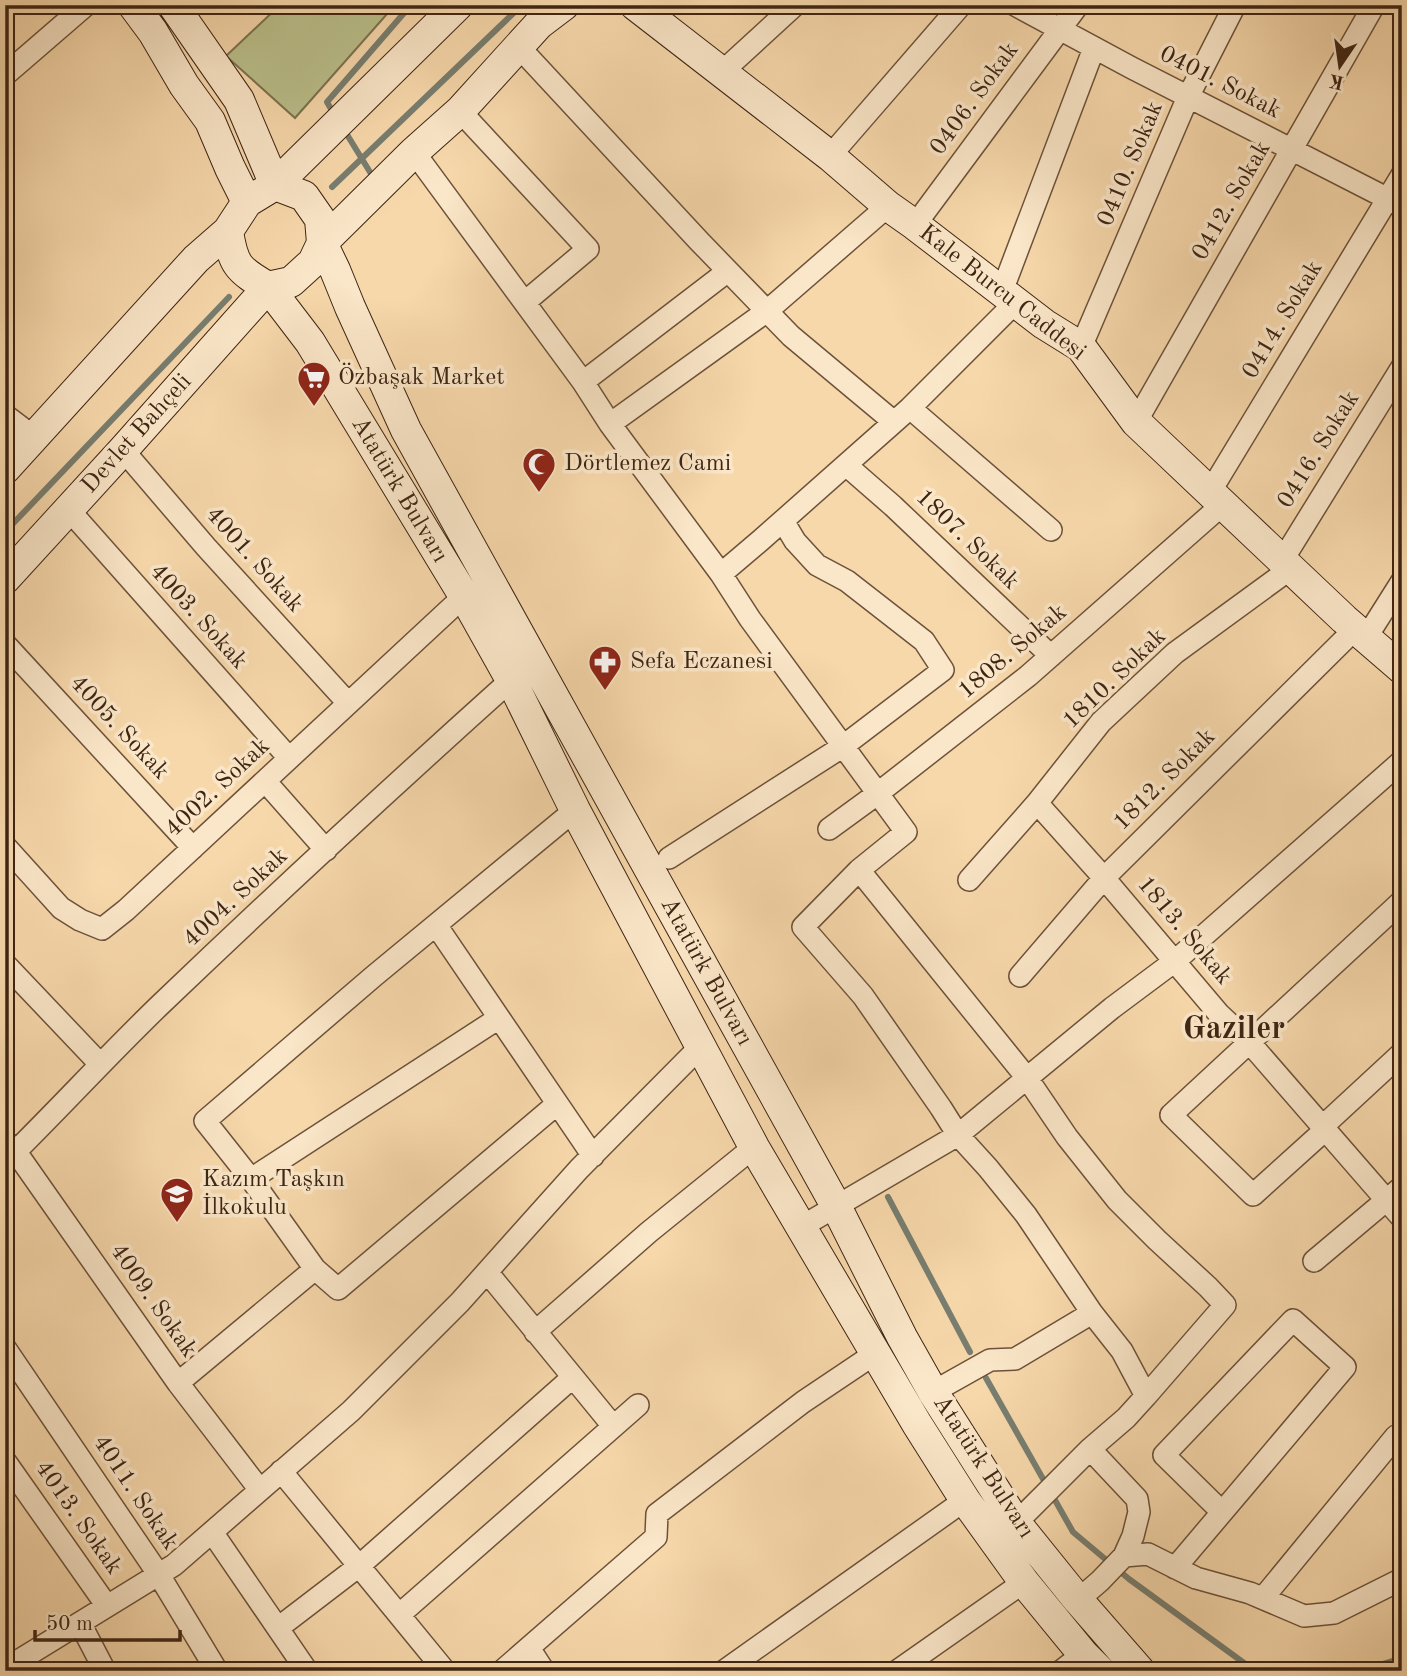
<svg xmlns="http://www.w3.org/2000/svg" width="1407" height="1676" viewBox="0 0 1407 1676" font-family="'Old Standard TT',serif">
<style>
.green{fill:#babf8b;stroke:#7c7250;stroke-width:2}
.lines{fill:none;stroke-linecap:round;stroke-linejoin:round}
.stream{stroke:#787e70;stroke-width:6}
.street-casing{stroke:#6c523a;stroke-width:24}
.secondary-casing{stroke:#3e2514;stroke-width:32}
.street{stroke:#fae6c8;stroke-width:21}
.secondary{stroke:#fae6c8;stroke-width:30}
.labels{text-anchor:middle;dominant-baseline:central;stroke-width:7;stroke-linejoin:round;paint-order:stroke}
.street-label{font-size:24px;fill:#3e2514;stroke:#fae6c8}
.poi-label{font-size:24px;fill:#3e2514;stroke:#fae6c8;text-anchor:start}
.district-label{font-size:32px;font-weight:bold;fill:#3e2514;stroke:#fae6c8}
</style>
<rect width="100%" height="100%" fill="#f7d8ab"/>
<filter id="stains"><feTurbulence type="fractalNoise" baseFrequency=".00286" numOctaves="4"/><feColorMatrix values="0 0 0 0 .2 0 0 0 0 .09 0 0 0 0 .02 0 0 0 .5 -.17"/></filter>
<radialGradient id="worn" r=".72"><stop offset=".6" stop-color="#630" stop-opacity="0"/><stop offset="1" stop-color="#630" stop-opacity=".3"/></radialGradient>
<path class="green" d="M280 5H395L295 118 226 56Z"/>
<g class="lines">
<path class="stream" d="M335 116 327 102 411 5
M343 128 373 177
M332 187 522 5
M5 532 229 297
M888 1197 970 1352
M986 1378 1073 1532 1129 1579 1255 1671
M1356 1671 1376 1666 1402 1658"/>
<defs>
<path id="street" d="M1015 5 1132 68 1402 206
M518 46 699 241 791 336 894 422
M723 71 795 5
M5 75 86 5
M460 111 588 249 525 302
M414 152 583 382 610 424 721 574 750 619 906 832 859 870 803 927 863 996 941 1108 958 1135 988 1168 1026 1215 1092 1313 1122 1351 1146 1396 1126 1418 1090 1449 1016 1523
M830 156 961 5
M915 225 1078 5
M1002 291 1094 48
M1081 347 1188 97 1235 5
M583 382 728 271
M910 408 1051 530
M5 415 34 437
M1136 422 1374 5
M610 424 767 311 888 206
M123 450 206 547 348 703
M846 465 893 506 1051 656
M1210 492 1402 175
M69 510 289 758
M1282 561 1402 367
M721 574 761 540 910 408 1016 302
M1366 638 1402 581
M5 644 193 848
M265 781 326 850
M1037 803 1104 878 1219 1014 1249 1042 1402 1218
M829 829 877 794 1028 676 1222 505
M5 846 61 908 80 920 102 929 126 910 464 596
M669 858 842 747 943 670 924 641 847 581 817 565 795 541 783 521
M859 870 1027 1078 1067 1137 1117 1200 1157 1240 1208 1287 1225 1305 1146 1396
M969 880 1037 803 1101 722 1175 653 1290 569
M436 925 593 1156
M5 964 100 1064
M1020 976 1104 878 1355 629
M557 1104 338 1289 315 1269 251 1179 205 1121 374 976 575 810
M1322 1127 1402 1053
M1325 1130 1253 1195 1171 1115 1402 901
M5 1141 16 1152 178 1383 260 1490
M5 1162C58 1110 108 1055 161 1004 276 894 393 786 511 680
M251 1179 499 1018
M801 1227 958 1135 1112 1008 1175 961 1402 761
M1314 1261 1402 1187
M487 1272 613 1426
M535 1332 649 1232 754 1147
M5 1348 159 1575 217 1671
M178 1383 315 1269
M933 1392 990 1360 1015 1359 1092 1313
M1090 1449 1137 1499 1139 1512 1133 1536 1124 1556
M5 1461 107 1606
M281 1471 445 1671
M212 1532 307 1671
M1175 1568 1345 1367 1293 1320 1164 1455 1222 1512
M1263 1598 1396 1436 1402 1440
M1078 1600 1100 1581 1124 1556 1148 1554 1196 1578 1250 1593 1304 1616 1334 1613 1402 1579
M399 1615 638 1405
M80 1623 105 1671
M278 1628 359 1566 573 1377
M529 1648 544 1671
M5 1669 174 1565 351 1411 460 1302 579 1169 701 1046
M502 1671 656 1537 657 1514 803 1402 876 1353
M724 1671 965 1500
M897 1671 1024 1582
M1061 1671 1083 1654"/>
<path id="secondary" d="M133 5 153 32 184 85 210 121 230 168 247 202
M173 5 239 100 275 185 458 5
M635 5 830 156 888 206 915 225 1044 324 1081 347 1136 422 1344 619 1402 669
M228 231C233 265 238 270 268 287L291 282 313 262 322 243 414 152 460 111 539 24 564 5
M5 469 196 259 228 231 247 202 275 185 304 196 320 219 322 243 335 270 350 307 406 430 836 1206 902 1337 933 1392 1016 1523 1078 1600 1140 1671
M5 579 123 450 268 287 310 342 464 596 511 680 575 810 754 1147 917 1424 965 1500 1024 1582 1083 1654 1100 1671"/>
</defs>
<use href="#street" class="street-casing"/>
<use href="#secondary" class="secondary-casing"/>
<use href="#street" class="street"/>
<use href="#secondary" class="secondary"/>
</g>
<defs>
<symbol id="supermarket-pin" viewBox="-11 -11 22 30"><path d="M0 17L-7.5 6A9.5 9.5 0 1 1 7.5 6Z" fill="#8f2418" stroke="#fae6c8"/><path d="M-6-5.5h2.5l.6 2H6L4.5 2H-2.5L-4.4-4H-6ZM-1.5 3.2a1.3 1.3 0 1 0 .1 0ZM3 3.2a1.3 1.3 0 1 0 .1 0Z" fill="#fff"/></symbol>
<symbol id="mosque-pin" viewBox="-11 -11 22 30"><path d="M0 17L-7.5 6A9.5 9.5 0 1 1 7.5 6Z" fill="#8f2418" stroke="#fae6c8"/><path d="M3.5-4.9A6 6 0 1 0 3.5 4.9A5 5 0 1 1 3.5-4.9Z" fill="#fff"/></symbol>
<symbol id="pharmacy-pin" viewBox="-11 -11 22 30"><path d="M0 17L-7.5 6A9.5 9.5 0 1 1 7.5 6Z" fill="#8f2418" stroke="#fae6c8"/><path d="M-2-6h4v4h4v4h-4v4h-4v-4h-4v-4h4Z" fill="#fff"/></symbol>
<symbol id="school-pin" viewBox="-11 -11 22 30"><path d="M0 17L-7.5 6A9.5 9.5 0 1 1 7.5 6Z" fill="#8f2418" stroke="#fae6c8"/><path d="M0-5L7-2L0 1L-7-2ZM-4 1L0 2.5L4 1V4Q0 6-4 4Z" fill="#fff"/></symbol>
</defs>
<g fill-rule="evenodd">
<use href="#supermarket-pin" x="295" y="359" width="38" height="52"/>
<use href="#mosque-pin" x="520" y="445" width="38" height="52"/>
<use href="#pharmacy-pin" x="586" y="643" width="38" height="52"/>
<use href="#school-pin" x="158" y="1175" width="38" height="52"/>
</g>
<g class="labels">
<g class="street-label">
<text transform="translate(1220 83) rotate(27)">0401. Sokak</text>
<text transform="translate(975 99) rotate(-54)">0406. Sokak</text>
<text transform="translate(1131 164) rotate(-67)">0410. Sokak</text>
<text transform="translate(1232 201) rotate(-60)">0412. Sokak</text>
<text transform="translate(1002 293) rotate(38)">Kale Burcu Caddesi</text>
<text transform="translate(1283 320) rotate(-59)">0414. Sokak</text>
<text transform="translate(137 434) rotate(-48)">Devlet Bahçeli</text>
<text transform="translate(1319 450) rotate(-58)">0416. Sokak</text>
<text transform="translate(399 490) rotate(59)">Atatürk Bulvarı</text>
<text transform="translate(967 540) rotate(44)">1807. Sokak</text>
<text transform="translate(254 560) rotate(48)">4001. Sokak</text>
<text transform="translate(198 617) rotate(48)">4003. Sokak</text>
<text transform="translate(1013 652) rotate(-40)">1808. Sokak</text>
<text transform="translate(1115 679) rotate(-44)">1810. Sokak</text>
<text transform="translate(119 728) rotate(47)">4005. Sokak</text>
<text transform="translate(1165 780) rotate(-45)">1812. Sokak</text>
<text transform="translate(218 788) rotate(-43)">4002. Sokak</text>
<text transform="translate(236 898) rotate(-43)">4004. Sokak</text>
<text transform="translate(1184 931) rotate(50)">1813. Sokak</text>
<text transform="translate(706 972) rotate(61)">Atatürk Bulvarı</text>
<text transform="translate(153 1301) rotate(55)">4009. Sokak</text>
<text transform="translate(983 1467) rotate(57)">Atatürk Bulvarı</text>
<text transform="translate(135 1493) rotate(56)">4011. Sokak</text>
<text transform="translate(78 1518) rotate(55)">4013. Sokak</text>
</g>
<g class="poi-label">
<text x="338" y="378">Özbaşak Market</text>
<text x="564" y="464">Dörtlemez Cami</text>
<text x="630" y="662">Sefa Eczanesi</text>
<text x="202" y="1180">Kazım Taşkın<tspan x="202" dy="28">İlkokulu</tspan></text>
</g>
<g class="district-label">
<text x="1234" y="1030">Gaziler</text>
</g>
</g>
<rect width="1407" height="1676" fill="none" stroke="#f7d8ab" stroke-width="28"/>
<rect x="7" y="7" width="1393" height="1662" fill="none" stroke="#3e2514" stroke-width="3.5"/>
<rect x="14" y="14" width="1379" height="1648" fill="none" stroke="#3e2514" stroke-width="2"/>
<g transform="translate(1340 66) rotate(193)" stroke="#fae6c8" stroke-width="5" paint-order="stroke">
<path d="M0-5L12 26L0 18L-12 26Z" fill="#3e2514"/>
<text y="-10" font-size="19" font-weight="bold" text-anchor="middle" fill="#3e2514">K</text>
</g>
<path d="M35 1630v10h145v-10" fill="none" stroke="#3e2514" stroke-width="3.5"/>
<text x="46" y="1630" font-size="21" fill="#3e2514" stroke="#fae6c8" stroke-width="5" paint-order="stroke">50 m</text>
<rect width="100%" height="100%" filter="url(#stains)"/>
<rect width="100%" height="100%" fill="url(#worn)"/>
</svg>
